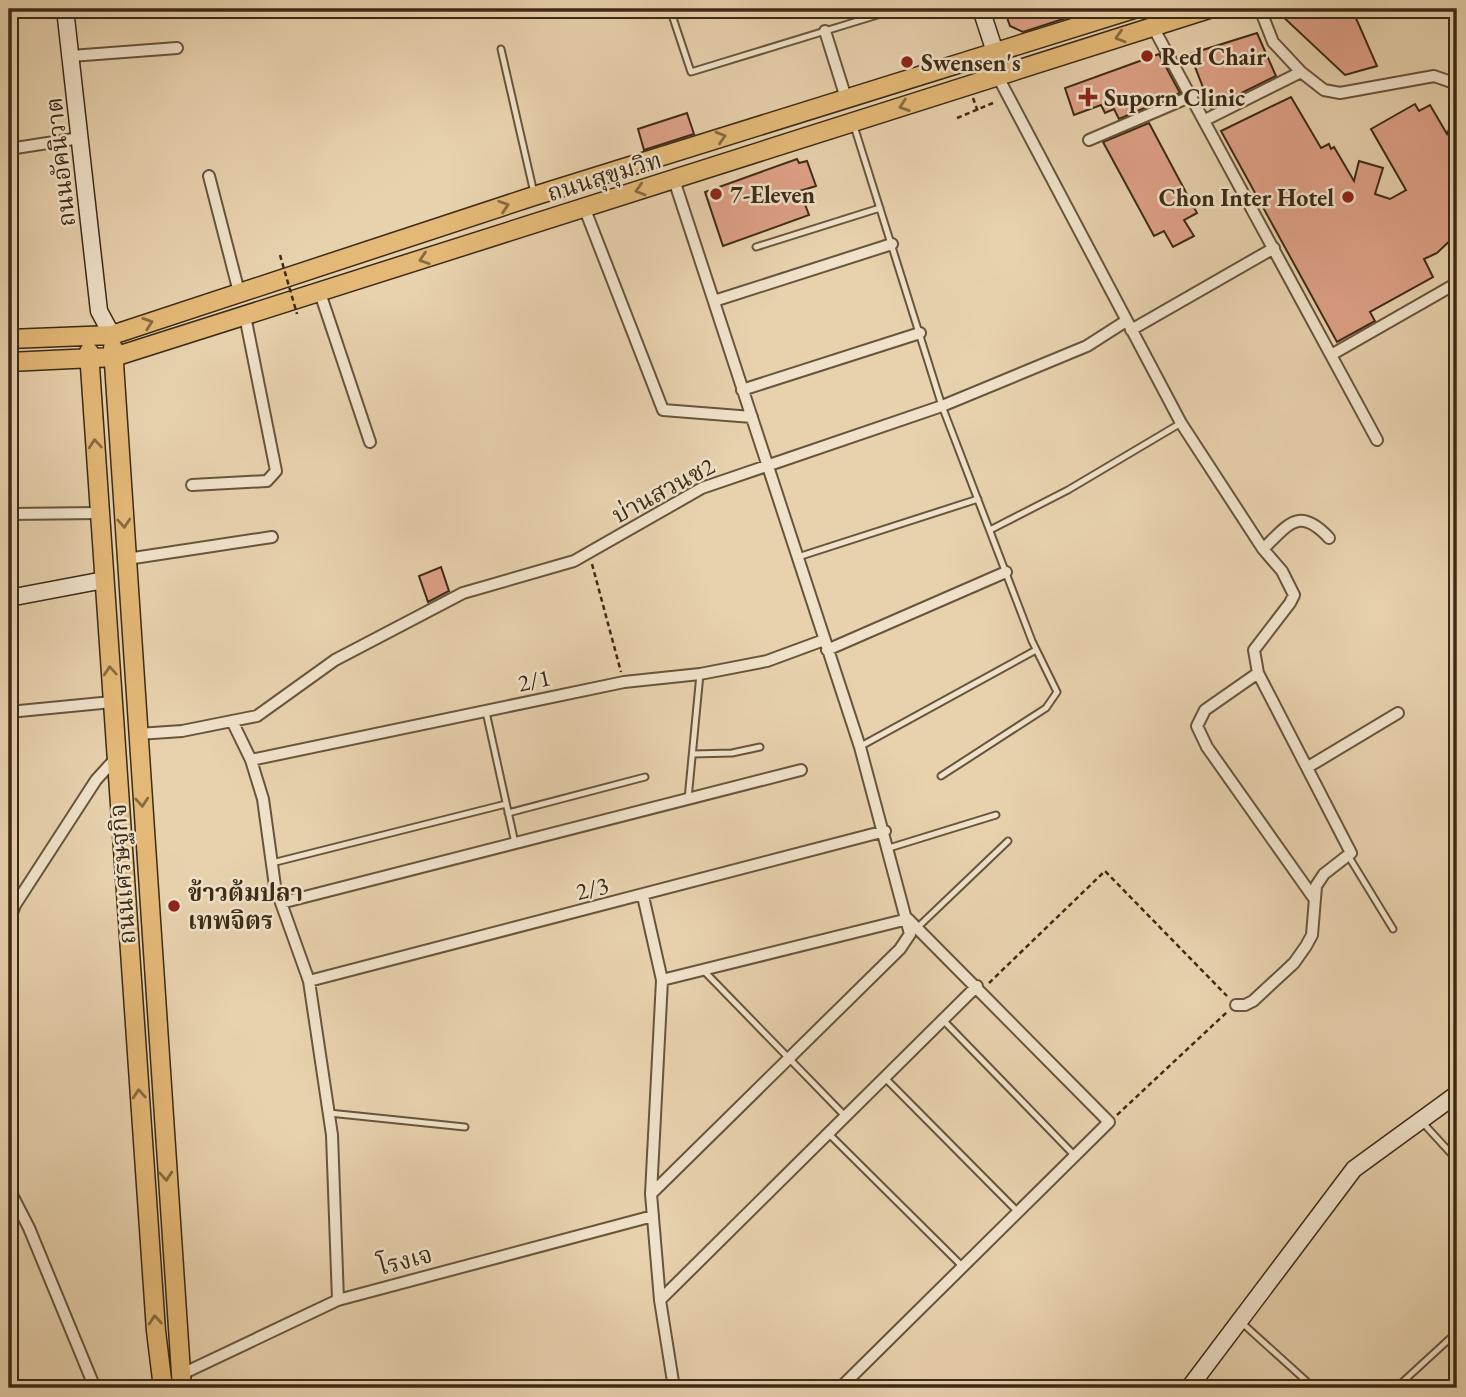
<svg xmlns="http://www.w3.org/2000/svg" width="1466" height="1397" viewBox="0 0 1466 1397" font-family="'EB Garamond','Noto Serif Thai',serif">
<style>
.building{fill:#dfa188;stroke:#3c2b15;stroke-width:2}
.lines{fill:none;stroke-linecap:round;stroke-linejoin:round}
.lane-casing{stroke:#67553b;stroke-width:9}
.street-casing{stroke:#67553b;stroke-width:14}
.secondary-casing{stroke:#3c2b15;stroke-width:19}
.primary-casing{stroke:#3c2b15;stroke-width:21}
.path{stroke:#3c2b15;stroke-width:2.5;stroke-dasharray:5 3.5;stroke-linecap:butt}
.lane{stroke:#f0e2ca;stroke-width:5}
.street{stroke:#f0e2ca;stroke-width:10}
.secondary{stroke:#f0e2ca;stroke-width:16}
.primary{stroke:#e4b977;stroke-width:18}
.path-bridge{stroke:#3c2b15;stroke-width:2.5;stroke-dasharray:5 3.5;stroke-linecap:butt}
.oneway{stroke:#886b41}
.poi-dot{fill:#8f2418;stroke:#f0e2ca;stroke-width:2.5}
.labels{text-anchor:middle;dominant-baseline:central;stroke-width:5;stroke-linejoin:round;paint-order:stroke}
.poi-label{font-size:24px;font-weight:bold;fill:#3c2b15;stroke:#f0e2ca;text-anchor:start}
.street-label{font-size:24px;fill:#3c2b15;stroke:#f0e2ca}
</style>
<rect width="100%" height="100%" fill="#e8d2ae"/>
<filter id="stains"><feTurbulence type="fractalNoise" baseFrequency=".00286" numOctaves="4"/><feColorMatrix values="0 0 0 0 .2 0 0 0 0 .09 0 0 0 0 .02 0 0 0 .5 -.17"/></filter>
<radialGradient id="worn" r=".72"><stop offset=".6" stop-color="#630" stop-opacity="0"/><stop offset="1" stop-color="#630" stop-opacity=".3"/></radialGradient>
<path class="building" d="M1004 9H1088V11L1023 32 1010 26Z
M1294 9H1352L1377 66 1345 75 1280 14Z
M1257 33 1276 76 1211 108 1190 54Z
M1159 54 1180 93 1119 119 1114 109 1105 113 1101 105 1074 115 1065 88Z
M1291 97 1321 148 1329 144 1331 149 1334 147 1354 181 1359 161 1383 168 1375 194 1390 199 1406 190 1371 129 1415 104 1419 111 1430 105 1447 134 1457 109V234L1437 253 1424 259 1433 277 1370 312 1375 321 1337 342 1221 131Z
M687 113 694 134 644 150 638 129Z
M1149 123 1197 213 1184 220 1194 236 1173 247 1164 231 1154 236 1103 142Z
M797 159 799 163 807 161 816 186 800 191 809 215 723 246 705 192Z
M441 567 449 591 428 602 419 576Z"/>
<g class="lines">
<defs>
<path id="lane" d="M670 9 691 72 897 9
M501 49 534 193
M854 126 942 406 1032 641 1057 692 1046 708 941 776
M756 247 880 208
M990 530 1068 490 1181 423
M798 557 978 499
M486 712 515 843
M861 746 1036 650
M693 754 732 753 760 747
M688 799 700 674
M508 813 645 777
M889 848 996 815
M1349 857 1393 929
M272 863 506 804
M917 928 1008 841
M704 971 846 1117
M943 1020 1075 1156
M885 1078 1018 1212
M329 1113 465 1127
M1423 1123 1457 1160
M829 1134 963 1267
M1241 1322 1314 1388
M1396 1388 1457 1332"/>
<path id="street" d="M1260 9 1273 42 1301 72 1324 90 1340 93 1434 76 1457 84
M1153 27 1377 440
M825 31 846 98
M71 56 177 48
M997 75 1181 423 1263 549 1282 571 1294 595 1290 603 1254 650 1258 673 1351 853 1324 874 1316 886 1312 935 1306 946 1294 963 1253 1001 1245 1005H1236
M1205 120 1301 72
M1089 140 1192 96
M9 149 80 138
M209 176 239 292
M584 207 663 410 752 417
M320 293 370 442
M714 301 892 244
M1131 330 1274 248
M1331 355 1457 283
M742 390 920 333
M192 485 267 481 276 471 245 316
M9 514 100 513
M1263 549C1289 524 1299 506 1329 538
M127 559 272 537
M827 650 1006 572
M1258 673 1205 710 1197 726 1207 747 1313 897
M9 712 112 702
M233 723 251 760 263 799 275 886 309 981 332 1135 338 1300
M138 734 182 731 257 716 335 660 463 593 574 561 702 488 942 406 1087 346 1126 321
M251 760 624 682 700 674 767 661 824 640
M1308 767 1398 713
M643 896 662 980 651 1194 660 1300 674 1388
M281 903 801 770
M9 921 15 905 96 780 116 758
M662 980 908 919
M309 981 885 831
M9 1189 29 1228 95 1388
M651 1194 900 949 910 934 860 747 674 180
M660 1300 977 986
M180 1375 338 1300 653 1216
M840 1388 1109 1122 908 919"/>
<path id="secondary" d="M65 9 99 311 112 335
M981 9 995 52
M9 598 104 580
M1189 1388 1354 1169 1457 1094"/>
<path id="primary" d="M9 339 112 335 534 196 1134 9
M113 348 182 1388
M89 352 156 1331 163 1388
M9 362 114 357 1209 9"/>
</defs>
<use href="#lane" class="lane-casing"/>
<use href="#street" class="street-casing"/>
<use href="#secondary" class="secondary-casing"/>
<use href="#primary" class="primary-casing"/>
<path class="path" d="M973 98 978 112
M957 118 993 103
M592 564 621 672
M989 983 1105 871 1227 996
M1117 1115 1227 1012"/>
<use href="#lane" class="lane"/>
<use href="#street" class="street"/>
<use href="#secondary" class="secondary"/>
<use href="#primary" class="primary"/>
<path class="path-bridge" d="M280 255 297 314"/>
</g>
<defs><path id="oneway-chevron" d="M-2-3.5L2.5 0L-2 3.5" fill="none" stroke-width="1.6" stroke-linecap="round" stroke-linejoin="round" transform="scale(1.75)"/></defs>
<g class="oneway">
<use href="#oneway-chevron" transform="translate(1120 37) rotate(163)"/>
<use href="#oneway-chevron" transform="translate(904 106) rotate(161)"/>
<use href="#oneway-chevron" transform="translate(721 137) rotate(-17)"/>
<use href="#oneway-chevron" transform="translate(640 190) rotate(164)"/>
<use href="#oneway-chevron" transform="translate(504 206) rotate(-18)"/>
<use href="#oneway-chevron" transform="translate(424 259) rotate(162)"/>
<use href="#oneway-chevron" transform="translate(148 323) rotate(-19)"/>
<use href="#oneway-chevron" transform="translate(95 444) rotate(-94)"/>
<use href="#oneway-chevron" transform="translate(124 523) rotate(86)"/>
<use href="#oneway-chevron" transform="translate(110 671) rotate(-94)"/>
<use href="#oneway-chevron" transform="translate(142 802) rotate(86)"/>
<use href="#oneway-chevron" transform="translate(139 1094) rotate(-94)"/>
<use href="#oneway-chevron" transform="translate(166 1176) rotate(86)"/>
<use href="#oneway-chevron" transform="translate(155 1320) rotate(-94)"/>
</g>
<g class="poi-dot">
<circle cx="1147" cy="56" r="7"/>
<circle cx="907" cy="62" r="7"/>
<path d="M1084.5 86.5h7v7h7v7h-7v7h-7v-7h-7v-7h7z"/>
<circle cx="716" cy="194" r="7"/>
<circle cx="1348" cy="197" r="7"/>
<circle cx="174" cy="906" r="7"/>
</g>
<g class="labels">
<g class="poi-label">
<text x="1161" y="56">Red Chair</text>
<text x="921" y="62">Swensen's</text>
<text x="1104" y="97">Suporn Clinic</text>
<text x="730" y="194">7-Eleven</text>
<text x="1334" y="197" text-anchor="end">Chon Inter Hotel</text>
<text x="188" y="892">ข้าวต้มปลา<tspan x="188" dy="28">เทพจิตร</tspan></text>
</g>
<g class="street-label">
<text transform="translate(60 162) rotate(-96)">ถนนอัคนิวาต</text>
<text transform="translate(604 176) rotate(-17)">ถนนสุขุมวิท</text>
<text transform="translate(663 490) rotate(-28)">บ่านสวนซ2</text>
<text transform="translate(534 680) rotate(-12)">2/1</text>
<text transform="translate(122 874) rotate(-94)">ถนนเศรษฐกิจ</text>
<text transform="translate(592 888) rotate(-14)">2/3</text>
<text transform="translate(405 1260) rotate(-15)">โรงเจ</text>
</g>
</g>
<rect width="1466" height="1397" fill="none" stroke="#e8d2ae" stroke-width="35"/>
<rect x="10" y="10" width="1445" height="1376" fill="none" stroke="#3c2b15" stroke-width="3.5"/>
<rect x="18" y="18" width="1431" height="1362" fill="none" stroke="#3c2b15" stroke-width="2"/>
<rect width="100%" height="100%" filter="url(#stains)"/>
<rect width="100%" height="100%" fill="url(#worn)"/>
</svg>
